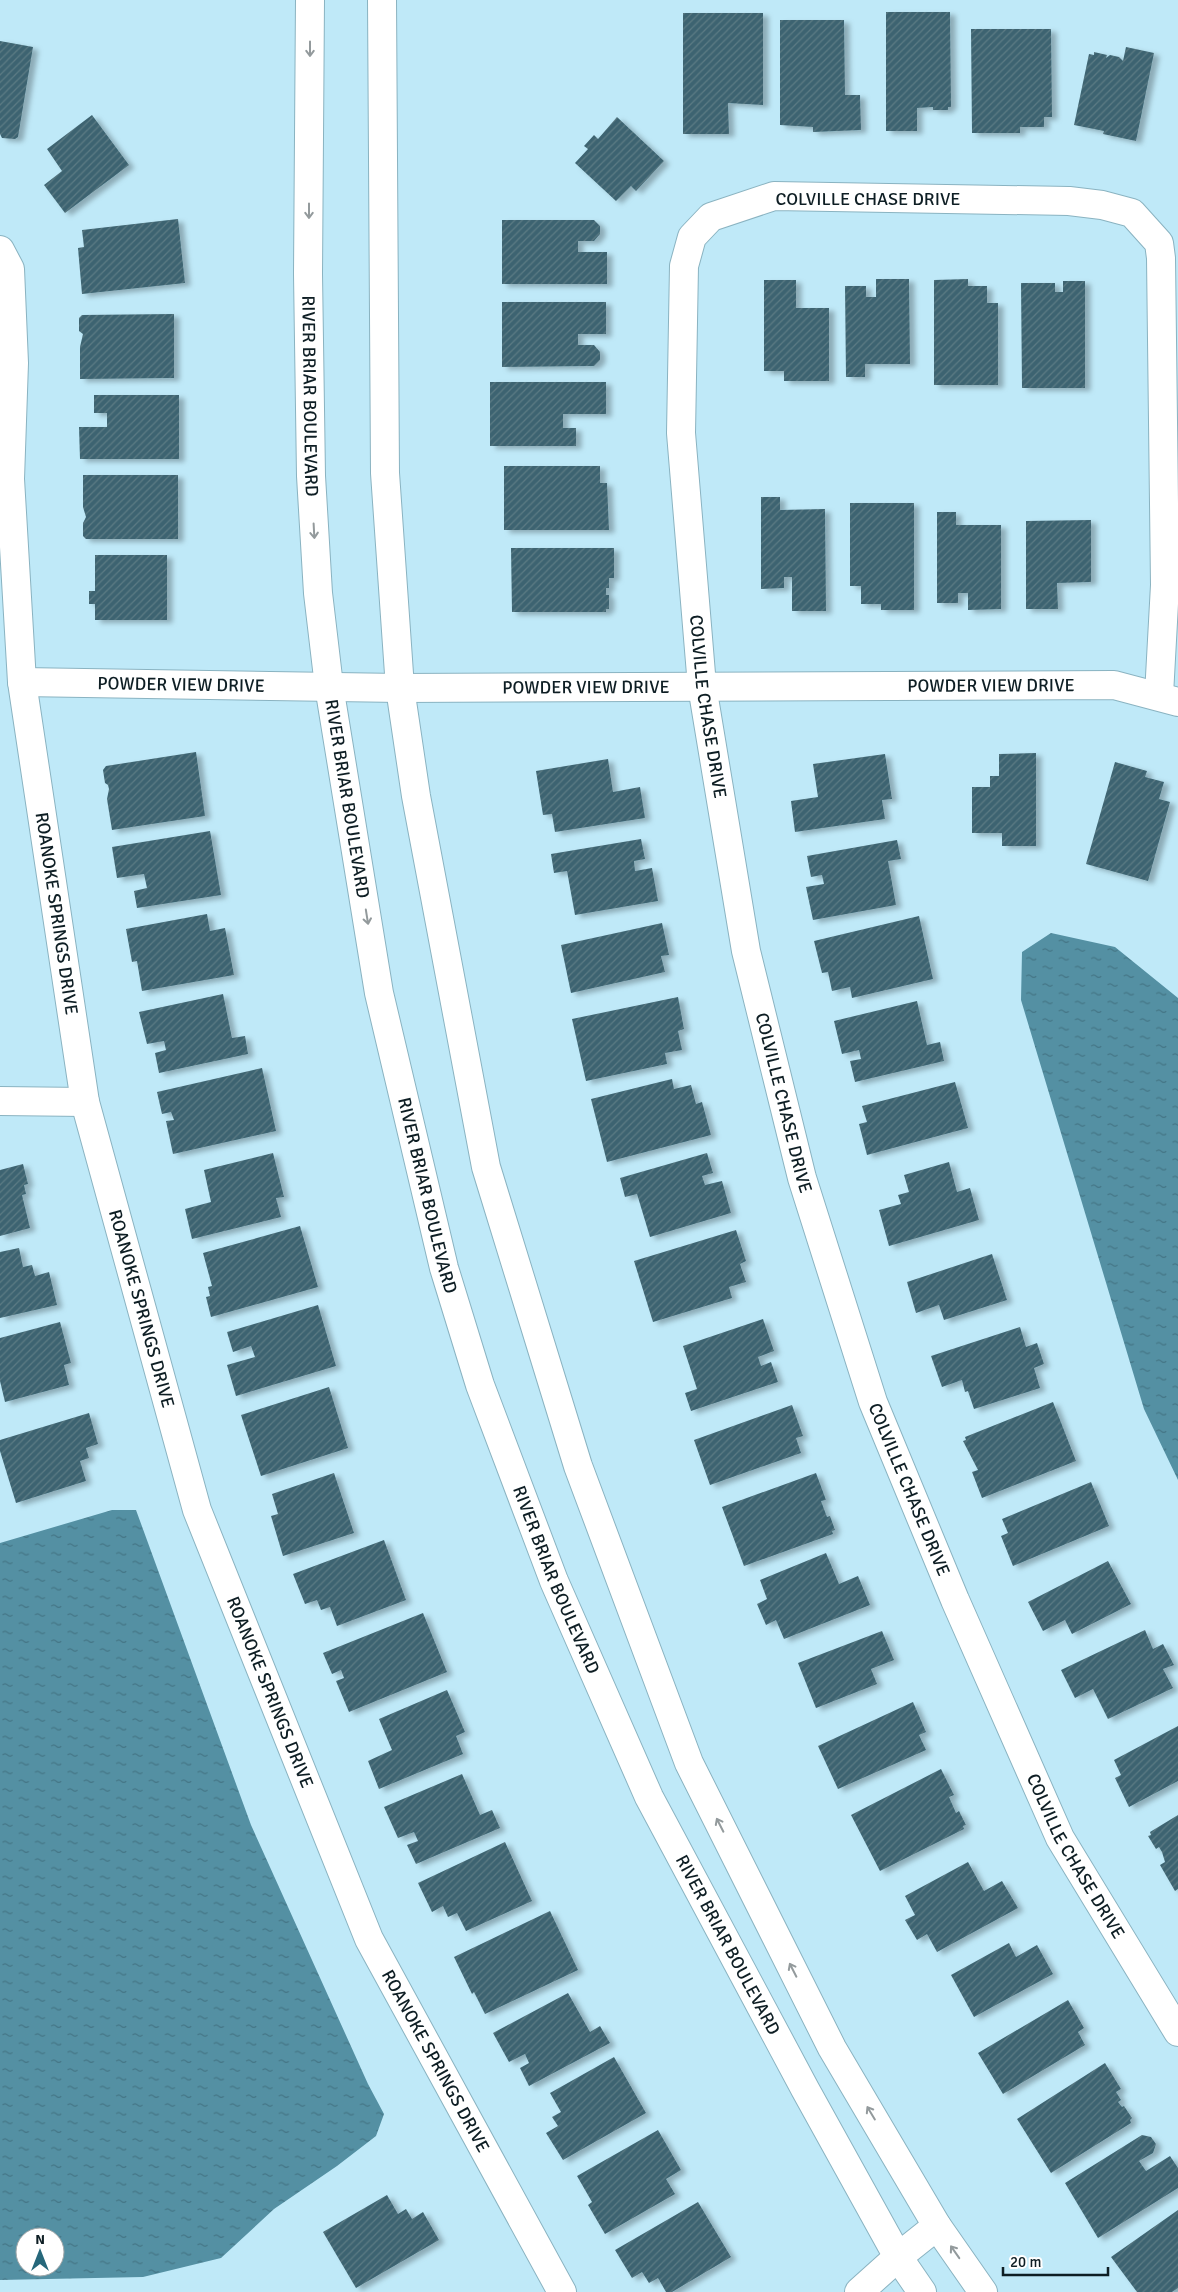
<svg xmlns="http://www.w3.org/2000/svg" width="1178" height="2292" viewBox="0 0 1178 2292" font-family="Signika,sans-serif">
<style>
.water{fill:url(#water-ripples);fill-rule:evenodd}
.building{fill:url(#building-hatch);filter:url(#shadow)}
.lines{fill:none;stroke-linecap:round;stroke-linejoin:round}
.street-casing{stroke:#8ab3c1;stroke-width:30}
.street{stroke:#fff;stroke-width:28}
.oneway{stroke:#939a9c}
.labels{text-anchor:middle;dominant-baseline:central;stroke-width:5;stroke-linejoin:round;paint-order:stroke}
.street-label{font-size:18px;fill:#0e1e24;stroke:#fff}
</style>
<defs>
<pattern id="water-ripples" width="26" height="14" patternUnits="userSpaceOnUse" patternTransform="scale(1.25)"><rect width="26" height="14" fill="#5490a3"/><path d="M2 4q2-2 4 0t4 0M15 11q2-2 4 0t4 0" fill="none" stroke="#447585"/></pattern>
<pattern id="building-hatch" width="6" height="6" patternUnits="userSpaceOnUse" patternTransform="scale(1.25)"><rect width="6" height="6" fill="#3d6471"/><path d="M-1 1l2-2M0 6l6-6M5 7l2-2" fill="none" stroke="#5c7a84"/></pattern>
<filter id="shadow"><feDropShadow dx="5.5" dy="3" stdDeviation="2.5" flood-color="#0004"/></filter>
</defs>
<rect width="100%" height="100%" fill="#bfe9f8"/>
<path class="water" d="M1051 933 1115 947 1178 998V1480L1144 1409 1021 1000 1022 952Z
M112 1510H136L251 1825 368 2084 384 2114 376 2136 337 2166 274 2209 221 2258 143 2277 0 2280V1543ZM25 2237H55V2267H25Z"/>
<path class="building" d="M886 12H950L951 107H948V110H933V107L917 108V131H886Z
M683 13H763V105L728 103 729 134H683Z
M780 20H844L845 95H860L861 130 813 132V127L780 125Z
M971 29H1051L1052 117H1044V127H1020V133H972Z
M0 41 33 47 18 137 15 139 2 138 0 134Z
M1126 47 1154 53 1136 141 1103 134 1104 131 1074 125 1089 54 1094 55V52L1107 55 1106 58 1110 55 1119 57 1123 61Z
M92 115 129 165 65 213 44 185 62 171 47 149Z
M617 117 664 161 636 191 631 186 616 201 575 163 588 149 584 146 594 135 598 139Z
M178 219 185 283 82 294 78 248 84 247 82 230Z
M502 220H594L600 226V234L594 241H578V252H607V284H502Z
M876 279H909L910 364H865V377H846L845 286H866V297H876Z
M968 279V286H987V303H998V385H934V280Z
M764 280H796V308H829V381H784V371H764Z
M1063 281H1085V388H1022L1021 283H1055V292H1063Z
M502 302H606V334H578V345H594L600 352V360L594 366 502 367Z
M174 314V378L80 379V347L83 334 79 331V318L82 315Z
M490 382H606V414H563V428H576V446H490Z
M94 395H179V459H80L79 427H107V413H94Z
M504 466H600V483H607L609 530H504Z
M83 475H178V539H86L83 536V523L86 517 83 507Z
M761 497H780V510L825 509 826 611H792V577H784V588L761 589Z
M850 503H914V610H881V604H861V586H850Z
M937 512H956V525H1001V609L968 610V593H958V603H937Z
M1091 520V582L1057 583 1058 609H1026V521Z
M511 548H614V578H609V588H606V595H609V609H606V612H512Z
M95 555H167V620H95V604H89V591H95Z
M196 752 205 816 112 830 107 799 109 789 108 785 105 783 103 770 106 766Z
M1036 753V846H1002V833H972V787H990V776H999V754Z
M885 754 892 799 882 800 885 819 795 832 791 801 818 797 813 764Z
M608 759 613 792 640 787 645 818 555 832 552 814 543 815 536 771Z
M1115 762 1147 771 1145 777 1164 782 1159 799 1170 802 1148 881 1086 864Z
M210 831 221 895 137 908 134 891 147 888 144 874 117 878 112 847Z
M641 839 645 859 634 861 635 871 652 868 658 901 575 915 567 871 554 873 551 854Z
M897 840 901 859 888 861 896 905 813 920 806 887 824 884 822 875 811 877 807 856Z
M207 914 210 931 225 928 234 975 142 991 137 961 132 962 126 929Z
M919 916 933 979 852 998 850 987 832 991 828 972 822 973 814 941Z
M662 923 669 955 661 956 665 972 571 993 561 945Z
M223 994 232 1038 245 1036 248 1054 159 1073 155 1053 166 1050 164 1041 147 1044 139 1012Z
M678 997 684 1029 678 1031 682 1050 665 1053 667 1064 586 1081 572 1019Z
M917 1001 927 1045 940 1042 944 1061 855 1082 850 1061 861 1059 859 1050 842 1054 834 1021Z
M262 1068 276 1131 173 1154 166 1121 174 1120 171 1112 162 1114 157 1092Z
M672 1079 674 1089 691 1085 696 1104 702 1102 711 1135 607 1162 591 1099Z
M955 1082 968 1128 867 1155 859 1124 867 1122 862 1106Z
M273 1153 284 1197 276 1198 281 1217 192 1239 185 1209 211 1202 204 1170Z
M707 1153 713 1173 702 1176 705 1185 722 1181 731 1213 650 1237 637 1194 625 1197 620 1178Z
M949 1162 957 1192 970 1188 979 1220 889 1246 879 1210 901 1204 898 1195 909 1192 904 1175Z
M23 1164 28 1184 24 1185 26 1194 22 1195 30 1228 0 1236V1170Z
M300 1226 318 1287 211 1317 206 1297 210 1296 208 1287 212 1286 203 1253Z
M736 1230 746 1261 740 1264 746 1282 729 1287 732 1298 653 1322 634 1261Z
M19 1248 23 1267 32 1265 35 1276 49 1272 57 1305 0 1318V1252Z
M992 1254 1007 1300 944 1320 939 1305 916 1313 907 1282Z
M318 1305 336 1366 236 1396 227 1365 255 1357 251 1346 233 1352 227 1332Z
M763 1319 774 1351 758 1357 761 1366 771 1362 778 1382 691 1411 685 1393 697 1389 683 1346Z
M60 1322 71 1363 64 1365 69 1385 5 1402 0 1381V1338Z
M1020 1327 1026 1347 1037 1343 1044 1364 1034 1368 1040 1388 974 1409 968 1391 965 1392 962 1380 942 1387 931 1356Z
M329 1387 348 1448 261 1476 241 1415Z
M1053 1402 1076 1461 982 1498 972 1472 978 1470 963 1441 966 1440 965 1437Z
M792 1405 803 1436 796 1438 801 1453 710 1485 694 1440Z
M89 1413 98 1444 86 1448 89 1458 80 1461 86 1481 16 1503 0 1451V1440Z
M334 1473 354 1533 283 1556 271 1516 278 1514 272 1494Z
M816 1473 826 1500 821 1501 827 1517 830 1516 835 1530 832 1531 833 1534 744 1566 722 1507Z
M1091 1482 1109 1526 1013 1566 1001 1536 1008 1533 1002 1519Z
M384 1540 406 1600 337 1626 330 1607 321 1610 317 1600 305 1604 293 1574Z
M826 1553 839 1584 858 1576 870 1605 784 1639 776 1620 766 1625 757 1604 767 1599 760 1580Z
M1108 1561 1131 1604 1072 1634 1065 1620 1043 1631 1028 1602Z
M423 1613 447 1672 349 1712 336 1681 344 1678 341 1670 332 1674 323 1653Z
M1145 1630 1153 1649 1163 1644 1174 1665 1163 1669 1173 1688 1108 1719 1093 1689 1075 1698 1061 1670Z
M882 1631 894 1660 871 1669 877 1684 816 1708 798 1663Z
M447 1690 465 1732 456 1736 463 1754 379 1789 368 1761 392 1750 379 1719Z
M913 1702 926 1732 919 1735 926 1750 838 1789 818 1746Z
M1178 1726V1781L1129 1807 1115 1778 1121 1775 1114 1760Z
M941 1769 954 1795 949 1797 956 1813 959 1811 966 1825 963 1826 964 1829 880 1871 851 1815Z
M462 1774 480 1815 492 1810 500 1828 416 1864 407 1845 418 1841 414 1832 398 1838 384 1807Z
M1178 1815V1889L1175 1891 1160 1865 1165 1862 1162 1852 1159 1847 1156 1849 1148 1836 1151 1835 1150 1832Z
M505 1842 532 1901 466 1931 457 1913 448 1917 443 1906 432 1912 418 1883Z
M968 1862 984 1891 1002 1881 1018 1908 937 1952 927 1934 917 1940 905 1920 915 1915 905 1896Z
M550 1911 578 1970 485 2014 474 1992 472 1994 454 1957Z
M1009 1943 1016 1957 1037 1945 1053 1974 974 2017 951 1975Z
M568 1993 590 2032 600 2026 610 2043 529 2086 520 2068 529 2063 525 2054 509 2062 493 2033Z
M1068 2000 1084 2028 1078 2032 1085 2045 1003 2094 978 2053Z
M614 2057 646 2113 563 2160 546 2133 558 2126 552 2117 561 2112 550 2093Z
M1105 2063 1121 2089 1116 2092 1121 2100 1118 2102 1122 2107 1124 2106 1132 2118 1130 2120 1131 2123 1051 2173 1017 2119Z
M658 2130 681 2170 666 2179 675 2194 605 2234 588 2205 592 2202 577 2176Z
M1142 2135 1151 2137 1156 2144 1153 2153 1139 2161 1146 2171 1170 2156 1178 2168V2188L1098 2238 1065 2183Z
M387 2195 398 2214 406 2209 412 2219 423 2212 439 2240 356 2288 323 2232Z
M698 2202 731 2257 672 2292H666L658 2278 649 2283 642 2272 632 2278 615 2250Z
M1178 2210V2288L1172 2292H1137L1111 2257Z"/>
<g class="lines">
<defs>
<g id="street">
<path id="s1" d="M310 0 308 274 311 476 318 593 329 686 379 993 444 1268 480 1385 554 1581 649 1797 805 2089 898 2257 922 2292"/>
<path d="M382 0 385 473 400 688 416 796 486 1167 578 1466 689 1763 832 2048 937 2226 983 2292"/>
<path id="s2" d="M0 250 10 269 14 363 10 479 22 682 85 1102 197 1510 369 1939 562 2292"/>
<path id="s3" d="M22 682 400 688 1114 685 1178 702"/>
<path id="s4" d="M1159 695 1165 585 1161 258 1159 243 1132 213 1102 205 1069 201 774 196 711 217 692 237 684 266 681 433 702 686 746 951 802 1178 873 1402 955 1600 1060 1838 1178 2032"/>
<path d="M0 1101 85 1102"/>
<path d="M859 2292 898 2257 937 2226"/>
</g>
</defs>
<use href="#street" class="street-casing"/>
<use href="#street" class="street"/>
</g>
<defs><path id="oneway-shaft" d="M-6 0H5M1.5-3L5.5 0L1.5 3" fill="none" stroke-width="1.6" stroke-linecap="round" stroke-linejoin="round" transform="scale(1.25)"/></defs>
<g class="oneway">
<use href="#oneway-shaft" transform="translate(310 49) rotate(90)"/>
<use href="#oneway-shaft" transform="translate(309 211) rotate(90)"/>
<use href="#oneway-shaft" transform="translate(314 531) rotate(87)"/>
<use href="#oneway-shaft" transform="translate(367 917) rotate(81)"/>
<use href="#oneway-shaft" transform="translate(720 1825) rotate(-117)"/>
<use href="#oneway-shaft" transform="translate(793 1970) rotate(-117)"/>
<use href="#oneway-shaft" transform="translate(871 2113) rotate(-121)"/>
<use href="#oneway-shaft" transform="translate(955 2252) rotate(-125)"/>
</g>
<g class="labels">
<g class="street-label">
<text x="868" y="199">COLVILLE CHASE DRIVE</text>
<text stroke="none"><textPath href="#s1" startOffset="396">RIVER BRIAR BOULEVARD</textPath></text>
<text stroke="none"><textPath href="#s3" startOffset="159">POWDER VIEW DRIVE</textPath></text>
<text stroke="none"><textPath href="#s3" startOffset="969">POWDER VIEW DRIVE</textPath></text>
<text stroke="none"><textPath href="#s3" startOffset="564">POWDER VIEW DRIVE</textPath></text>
<text stroke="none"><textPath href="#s4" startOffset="1418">COLVILLE CHASE DRIVE</textPath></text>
<text stroke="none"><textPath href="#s1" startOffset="801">RIVER BRIAR BOULEVARD</textPath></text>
<text stroke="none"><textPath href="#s2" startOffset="669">ROANOKE SPRINGS DRIVE</textPath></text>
<text stroke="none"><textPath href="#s4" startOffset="1822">COLVILLE CHASE DRIVE</textPath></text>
<text stroke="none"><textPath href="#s1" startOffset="1206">RIVER BRIAR BOULEVARD</textPath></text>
<text stroke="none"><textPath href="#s2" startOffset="1074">ROANOKE SPRINGS DRIVE</textPath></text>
<text stroke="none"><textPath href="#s4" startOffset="2229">COLVILLE CHASE DRIVE</textPath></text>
<text stroke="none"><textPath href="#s1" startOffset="1612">RIVER BRIAR BOULEVARD</textPath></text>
<text stroke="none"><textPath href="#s2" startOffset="1479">ROANOKE SPRINGS DRIVE</textPath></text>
<text stroke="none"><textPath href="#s4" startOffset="2632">COLVILLE CHASE DRIVE</textPath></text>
<text stroke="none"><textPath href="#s1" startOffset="2016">RIVER BRIAR BOULEVARD</textPath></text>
<text stroke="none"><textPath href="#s2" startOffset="1884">ROANOKE SPRINGS DRIVE</textPath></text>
</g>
</g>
<g transform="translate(40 2252)"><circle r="24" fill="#ffffff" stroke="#9fa5a7"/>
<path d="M0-4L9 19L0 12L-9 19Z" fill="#26687b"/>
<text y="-8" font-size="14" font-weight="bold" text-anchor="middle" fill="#0e1e24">N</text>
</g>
<path d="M1003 2267v8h105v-8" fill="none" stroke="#0e1e24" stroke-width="2.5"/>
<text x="1010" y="2267" font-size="15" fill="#0e1e24" stroke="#ffffff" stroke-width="4" paint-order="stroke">20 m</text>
</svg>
